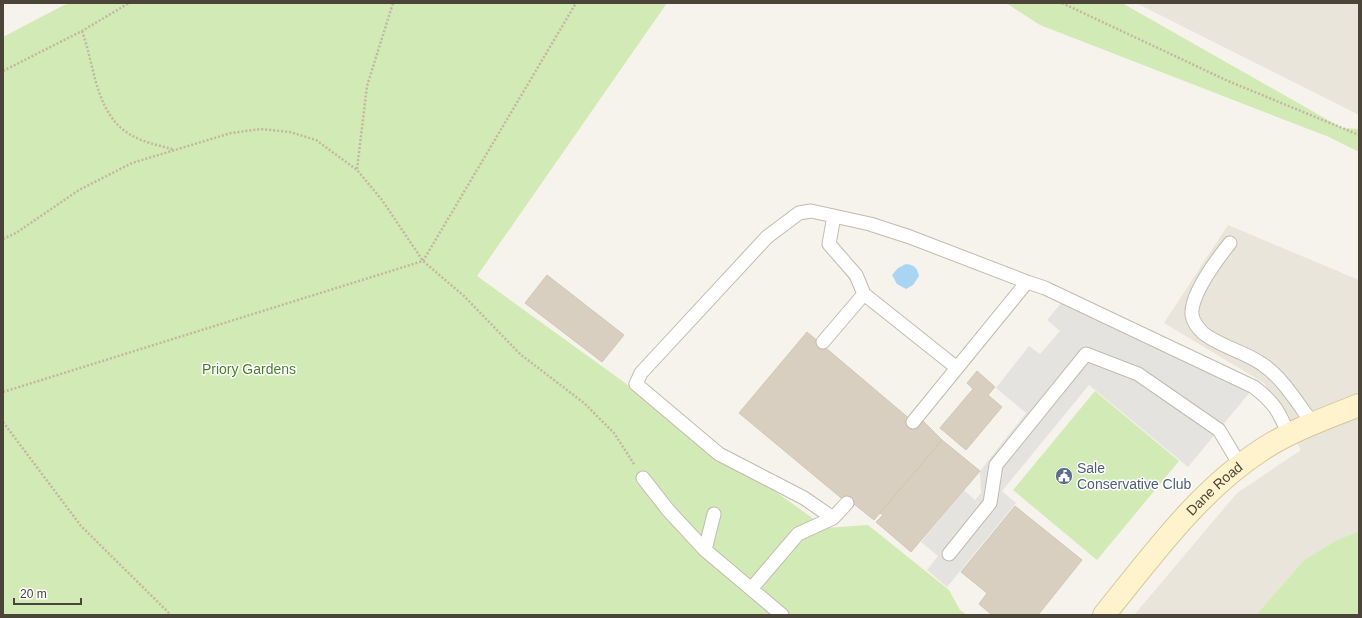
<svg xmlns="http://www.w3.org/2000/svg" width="1362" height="618" viewBox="0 0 1362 618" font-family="Helvetica,sans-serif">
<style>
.residential{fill:#eae5da}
.green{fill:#d2eab5}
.parking{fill:#e5e3e0}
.water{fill:#a9d4f2}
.building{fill:#d8cfc1;stroke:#d3c7b4}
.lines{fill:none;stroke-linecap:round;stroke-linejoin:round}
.lane-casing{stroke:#c2bbae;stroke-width:15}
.secondary-casing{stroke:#d6c79b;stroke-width:24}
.path{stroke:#c4b79f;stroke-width:2.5;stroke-dasharray:2 2;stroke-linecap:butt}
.lane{stroke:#fff;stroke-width:13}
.secondary{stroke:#fff3cd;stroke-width:22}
.labels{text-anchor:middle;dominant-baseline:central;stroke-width:3;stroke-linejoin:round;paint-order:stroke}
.park-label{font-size:14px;fill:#4a7f2a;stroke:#fff}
.service-label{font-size:14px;fill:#4e5e75;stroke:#fff;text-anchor:start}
.street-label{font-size:14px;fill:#4b4439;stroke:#fff}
</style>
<rect width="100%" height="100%" fill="#f6f3ec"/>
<path class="residential" d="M1136 3H1359V115Z
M1228 225 1359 280V531L1337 540 1304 560 1256 615H1134L1237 493 1301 450 1264 383 1164 323Z"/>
<path class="green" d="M71 3H667L477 276 826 528 868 525 949 590 960 610 967 615H3V37L64 5Z
M1006 3H1122L1342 128 1359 129V152L1329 137 1040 25Z
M1095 391 1179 461 1097 560 1013 490Z
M1359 531V615H1256L1304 560 1337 540Z"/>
<path class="parking" d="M1062 302 1251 391 1188 467 1089 385 1002 491 1016 503 947 587 927 570 938 556 921 542 964 490 975 500 981 493 980 471 1026 413 996 388 1029 346 1040 354 1060 331 1047 320Z"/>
<path class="water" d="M906 264C915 265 917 268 919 276L913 285 906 289 897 284 892 275 898 268Z"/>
<path class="building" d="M547 275 624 335 602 362 525 303Z
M807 332 918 426 922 420 942 440 874 520 854 504 852 507 739 413Z
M977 371 995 387 988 395 1002 407 966 450 940 428 973 389 967 383Z
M942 440 980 471 911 552 876 522 883 515 880 513Z
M1015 506 1082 560 1038 615H992L979 604 987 593 961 572Z"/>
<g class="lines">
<defs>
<path id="lane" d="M834 216 829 244 856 275 864 294 957 368
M1230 243C1218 258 1190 295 1192 315 1193 322 1198 328 1203 333 1219 346 1245 352 1262 364 1283 378 1298 404 1313 424
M823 342 864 294
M913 422 1027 282 1045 288 1254 387C1275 403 1279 412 1289 435
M643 478 668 510 705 550 782 615
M833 518 804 498 719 454 636 384 641 373 767 237 799 213 811 211 870 224 910 237 1027 282
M705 550 714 514
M949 554 990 503 996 465 1086 354 1138 374 1219 430 1240 465
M751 589 798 534 833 518 847 503"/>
<g id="secondary">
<path id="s1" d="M1104 615C1152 556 1198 491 1263 449 1292 430 1327 418 1359 405"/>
</g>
</defs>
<use href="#lane" class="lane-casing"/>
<use href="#secondary" class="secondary-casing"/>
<path class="path" d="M1062 3 1228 81 1359 135
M82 31C96 69 95 121 139 139 150 144 163 146 174 150
M3 71 82 31 129 3
M357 169 367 86 393 3
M3 239 16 233 79 190 132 163 231 133 261 129 290 132 316 140 357 170 382 200 423 261 464 296 520 354 584 403 614 433 634 464
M3 392 423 261 576 3
M3 422 81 526 171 615"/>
<use href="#lane" class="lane"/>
<use href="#secondary" class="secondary"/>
</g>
<defs>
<symbol id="civic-disc" viewBox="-11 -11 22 22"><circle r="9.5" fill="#5c6f8a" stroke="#fff"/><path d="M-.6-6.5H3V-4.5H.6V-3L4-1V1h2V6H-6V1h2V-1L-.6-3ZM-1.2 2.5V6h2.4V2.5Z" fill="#fff"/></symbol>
</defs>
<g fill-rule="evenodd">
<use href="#civic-disc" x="1054" y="466" width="20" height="20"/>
</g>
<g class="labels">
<g class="park-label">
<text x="249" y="369">Priory Gardens</text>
</g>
<g class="service-label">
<text x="1077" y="468">Sale<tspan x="1077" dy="16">Conservative Club</tspan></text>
</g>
<g class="street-label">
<text stroke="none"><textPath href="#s1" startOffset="168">Dane Road</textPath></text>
</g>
</g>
<rect width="1362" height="618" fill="none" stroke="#4b4439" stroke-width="8"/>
<path d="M14 598v6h67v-6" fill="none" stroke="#4b4439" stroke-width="2"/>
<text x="20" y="598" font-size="12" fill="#4b4439" stroke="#ffffff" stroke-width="3" paint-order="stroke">20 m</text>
</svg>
